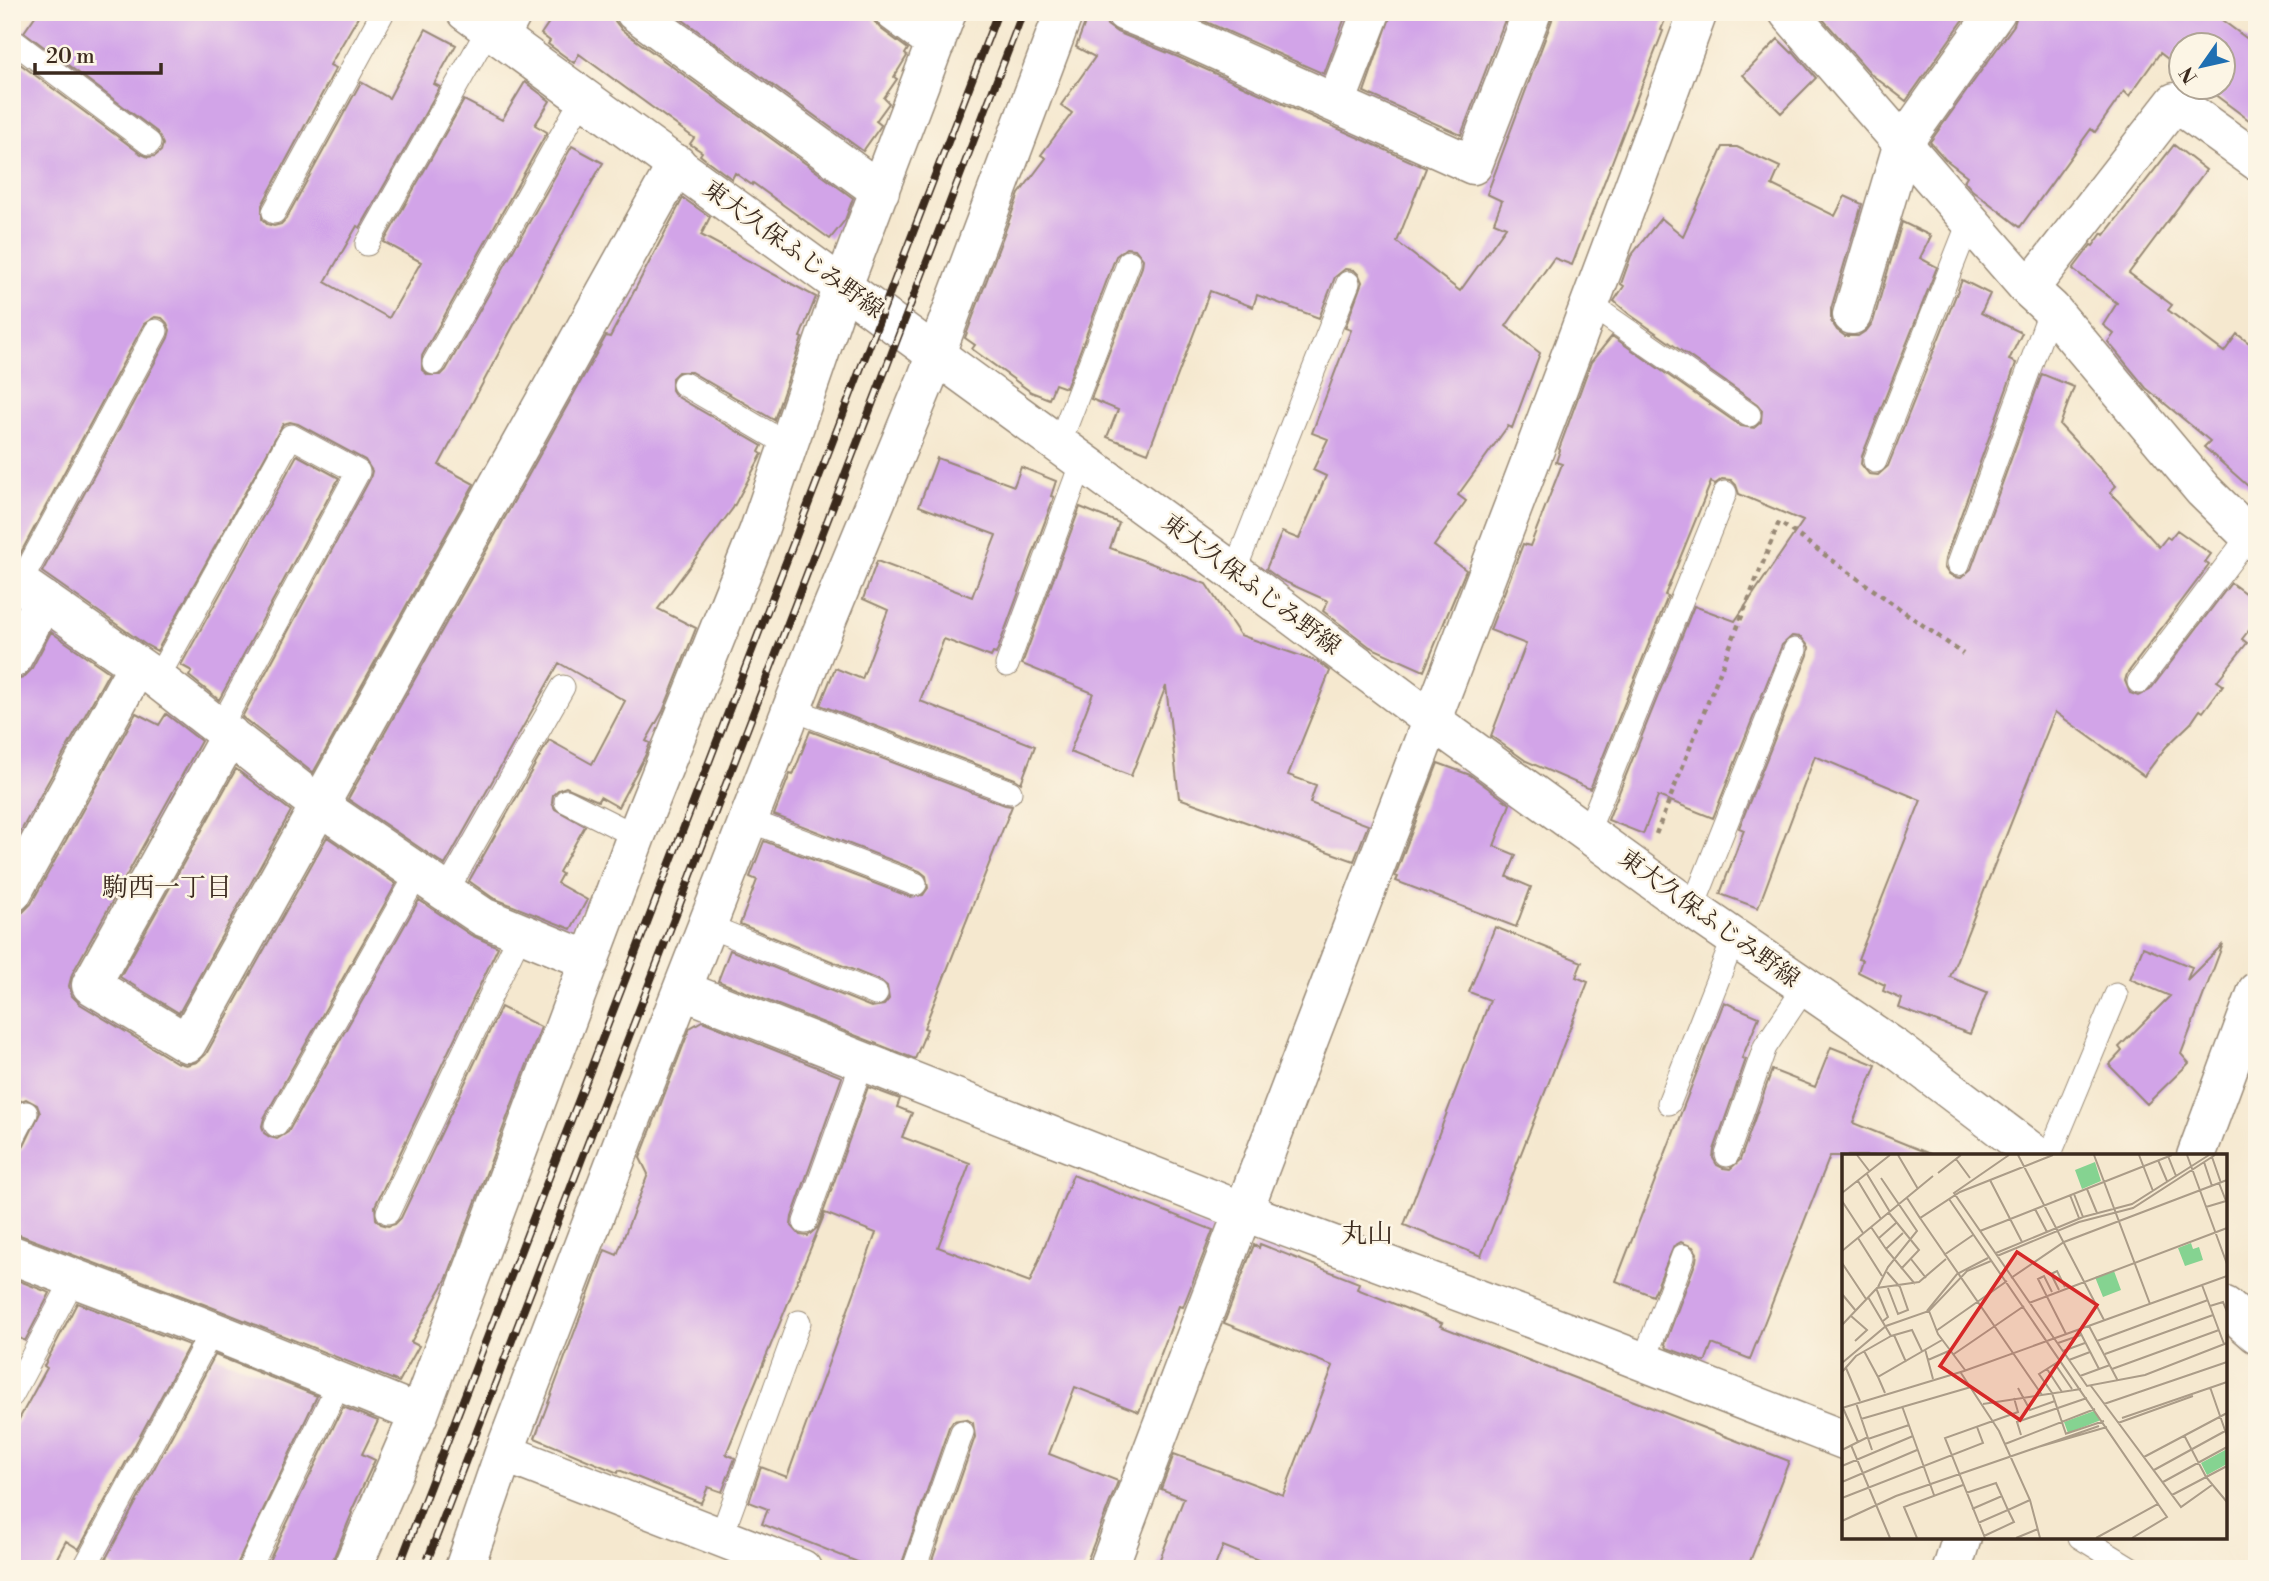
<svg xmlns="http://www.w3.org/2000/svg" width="2269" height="1581" viewBox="0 0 2269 1581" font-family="'Libre Bodoni','Noto Serif JP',serif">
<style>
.building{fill:#d2a4e8}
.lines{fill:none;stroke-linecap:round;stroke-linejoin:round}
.service-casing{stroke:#988976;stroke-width:25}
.minor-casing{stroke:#988976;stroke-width:41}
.tertiary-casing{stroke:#988976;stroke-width:41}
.secondary-casing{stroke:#988976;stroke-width:41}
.path{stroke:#988976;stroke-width:4.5;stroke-dasharray:5 5;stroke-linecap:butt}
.service{stroke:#fff;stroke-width:23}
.minor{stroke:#fff;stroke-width:38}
.tertiary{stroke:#fff;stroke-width:38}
.secondary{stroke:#fff;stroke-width:38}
.rail-casing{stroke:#3b2a1e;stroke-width:8}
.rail{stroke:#fcf5e5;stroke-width:5;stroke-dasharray:16;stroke-linecap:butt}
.labels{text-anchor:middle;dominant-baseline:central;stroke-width:5;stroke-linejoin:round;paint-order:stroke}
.street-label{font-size:24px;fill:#3b2a1e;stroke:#fcf5e5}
.neighbourhood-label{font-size:26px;fill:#3b2a1e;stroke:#fcf5e5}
.inset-road{fill:none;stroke:#ab9c88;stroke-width:2}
.view{fill:#d62828;fill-opacity:0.15;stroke:#d62828;stroke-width:3.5}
.inset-edge{fill:none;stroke:#3b2a1e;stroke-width:3.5}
</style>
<rect width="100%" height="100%" fill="#fcf5e5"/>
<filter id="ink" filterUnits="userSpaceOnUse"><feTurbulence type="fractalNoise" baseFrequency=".0143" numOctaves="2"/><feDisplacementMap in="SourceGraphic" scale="14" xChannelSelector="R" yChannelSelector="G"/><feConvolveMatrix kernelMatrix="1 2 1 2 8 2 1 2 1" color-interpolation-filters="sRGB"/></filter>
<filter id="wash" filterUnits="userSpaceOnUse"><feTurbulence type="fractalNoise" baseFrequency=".00686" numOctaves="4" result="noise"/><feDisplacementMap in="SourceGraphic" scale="28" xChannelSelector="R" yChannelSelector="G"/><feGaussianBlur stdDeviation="1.57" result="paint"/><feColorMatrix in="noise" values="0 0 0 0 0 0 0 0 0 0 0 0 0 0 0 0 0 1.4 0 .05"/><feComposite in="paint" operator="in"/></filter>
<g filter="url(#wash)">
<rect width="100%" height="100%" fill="#f5e8cf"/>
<g id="blocks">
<path class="building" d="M38 12H361L330 65 336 68 262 205V219L267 224 274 226 281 224 286 219 361 82 389 98 426 29 456 45 434 84 440 87 360 228 357 226 325 282 389 318 421 262 384 242 464 100 502 120 525 82 550 101 535 125 547 132 422 356V370L428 375H441L446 370 572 146 603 163 571 218 439 465 474 484 313 773 242 717 370 479 372 471 365 460 298 424 290 422 283 424 157 651 146 645 42 572 168 338 170 330 167 323 162 318 155 317 144 324 18 558 12 556V58L141 154 148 157 155 156 161 151 163 144 157 132 24 32Z
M556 12H614L615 21 622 30 853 198 845 220 830 239 753 183 752 185 735 173 732 179 705 159 700 155 702 152 690 144 694 138 579 54 574 63 548 44 550 41 541 34Z
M672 12H873L874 21 881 29 908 49 905 54 907 56 894 77 897 79 884 98 889 103 876 121 881 125 880 127 863 151Z
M1089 12H1104L1107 25 1117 32 1178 57 1426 168 1397 242 1460 291 1506 227 1494 222 1502 201 1487 194 1552 20 1553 12H1668L1661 30 1663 31 1572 265 1554 258 1506 326 1540 353 1512 428 1508 426 1458 495 1466 501 1434 546 1466 570 1424 671 1370 647 1323 611 1328 601 1281 580 1266 569 1282 532 1299 539 1326 476 1313 470 1328 439 1312 433 1351 330 1345 328 1362 282 1359 275 1354 270 1345 269 1335 277 1319 318 1257 295 1253 307 1210 291 1148 453 1107 437 1118 410 1091 399 1142 267 1143 259 1135 249 1126 248 1116 256 1066 388 1055 384 1049 399 1031 392 972 349 975 345 965 338 1019 194 1046 158 1041 155 1072 113 1061 105 1095 57 1076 47Z
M1184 12H1347L1324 74Z
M1392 12H1508L1461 135 1364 92Z
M1825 12H1969L1906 101 1872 75 1821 17Z
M2018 12H2211L2257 46V126L2206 88H2223V46H2181V69L2160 53 2129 96 2124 91 2095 132 2091 129 2020 227 1972 190 1964 181 1967 176 1945 159 1930 142 2014 25Z
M1778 39 1792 53 1793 51 1816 78 1781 113 1743 75Z
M2174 145 2206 170 2129 273 2172 305 2168 310 2224 352 2237 334 2257 349V494L2204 447 2210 441 2146 388 2108 342 2114 334 2103 325 2117 303 2073 269 2091 245 2093 246 2102 233 2104 235Z
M1723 147H1737L1780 167 1772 185 1835 216 1845 196 1862 204 1831 309V321L1837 330 1845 336H1858L1867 330 1873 322 1902 222 1931 236 1920 258 1937 267 1862 456 1861 464 1869 474 1878 475 1888 466 1962 280 1990 294 1981 313 2022 333 2009 360 2016 363 1945 559 1944 567 1948 573 1954 577 1961 578 1971 569 2042 374 2074 387 2060 425 2116 486 2110 492 2159 547 2167 537 2170 539 2177 530 2211 554 2205 562 2209 565 2127 674 2125 681 2130 693 2138 696 2150 690 2231 583 2257 602V620L2242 639 2247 643 2217 681 2223 685 2203 712 2200 710 2191 723 2166 747 2144 776 2055 712 1950 977 1987 992 1970 1034 1899 1008 1902 999 1883 991 1885 985 1858 972 1862 960 1858 959 1921 800 1815 756 1758 908 1720 894 1744 830 1739 828 1808 655 1809 647 1801 637 1792 636 1782 645 1713 818 1658 796 1643 834 1608 820 1694 606 1735 621 1803 521 1739 494 1736 485 1731 480 1722 479 1715 484 1711 482 1665 595 1668 596 1590 789 1526 761 1491 736 1526 644 1490 630 1523 544 1530 546 1562 464 1556 462 1560 450 1559 449 1591 362 1612 336 1741 426 1754 428 1761 422 1762 410 1757 404 1629 314 1614 301 1624 286 1621 284 1631 256 1661 218 1683 236Z
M683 198 710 217 701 235 816 297 800 337 802 338 774 420 691 372H678L672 378V390L676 396 762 446 759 452 762 454 733 508 658 609 696 628 663 711 646 741 650 743 645 756 618 807 600 797 598 801 566 787 558 790 553 795 552 803 555 809 585 826 559 872 562 874 557 883 587 900 571 929 493 898 469 881 549 740 592 764 625 701 559 663 445 865 348 799 606 336 610 337Z
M297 455 339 478 219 700 189 676 192 671 181 665Z
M937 458 1014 486 1021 467 1056 481 1051 496 1054 497 996 654 993 653 991 657 944 639 920 701 1035 746 1021 783 1015 779 820 705 835 668 862 679 888 610 863 599 877 561 972 597 996 535 919 506Z
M1080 507 1119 523 1110 548 1206 584 1240 635 1318 662 1330 671 1288 775 1316 785 1310 803 1368 825 1354 861 1179 798 1166 686 1131 776 1070 752 1093 693 1022 664Z
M51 632 109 672 12 847V681L23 678 31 670Z
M136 713 159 725 166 714 201 741 72 974 69 986 72 996 80 1004 176 1062 186 1065 197 1062 206 1054 327 837 396 884 264 1118 262 1126 264 1133 270 1137 277 1139 288 1132 419 900 471 935 498 947 375 1206 376 1219 381 1224 388 1226 395 1224 401 1218 501 1007 541 1027 447 1278 411 1342 419 1346 399 1382 206 1305 20 1235 12 1234V1154L19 1152 24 1146 40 1113 37 1105 26 1099 18 1102 12 1109V915L23 912 31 904Z
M810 731 1005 805 1012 806 924 1028 927 1029 915 1059 718 981 730 950 871 1007 884 1005 889 999 887 986 881 981 740 924 757 880 750 877 764 841 910 897 923 895 928 888 926 876 920 871 774 815 790 774 793 775Z
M1438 763 1470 775 1510 804 1494 846 1516 855 1507 877 1531 887 1516 927 1396 881 1398 877 1395 876Z
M236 769 291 811 179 1013 120 977Z
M1495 927 1582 962 1576 977 1588 982 1481 1256 1404 1225 1490 1000 1469 992Z
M2223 944 2181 1054 2189 1063 2147 1104 2109 1065 2122 1051 2119 1047 2170 996 2130 979 2143 947 2192 967 2187 980Z
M1724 1002 1759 1017 1742 1058 1746 1059 1714 1150 1713 1158 1717 1165 1723 1168 1730 1169 1740 1160 1772 1070 1815 1087 1831 1047 1876 1065 1853 1123 1930 1154V1156H1830L1750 1359 1712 1344 1705 1362 1667 1348 1665 1344 1696 1261 1697 1253 1693 1247 1681 1242 1674 1246 1653 1296 1616 1281Z
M702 1021 842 1077 792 1217 791 1225 800 1235 808 1236 818 1227 868 1087 900 1099 897 1107 912 1113 902 1137 970 1163 938 1247 1030 1282 1073 1175 1213 1230 1183 1307 1179 1306 1139 1412 1075 1387 1049 1454 1118 1481 1084 1569H929L975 1437 973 1423 966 1419 953 1421 949 1427 900 1569H875L762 1524 768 1509 749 1502 761 1467 787 1477 876 1233 825 1213 726 1454 735 1458 722 1492 708 1487 701 1503 619 1470 618 1473 535 1438 605 1250 617 1255 648 1174 640 1158 690 1028Z
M1260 1244 1359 1283 1357 1289 1442 1323 1440 1326 1789 1461 1747 1569H1281L1223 1546 1214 1569H1156L1184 1498 1161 1489 1174 1454 1283 1495 1333 1366 1224 1323 1254 1245 1259 1248Z
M12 1278 50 1293 25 1341 12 1334Z
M77 1303 189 1345 79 1549 66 1541 51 1569H12V1432L47 1368 44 1366Z
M215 1355 317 1396 235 1569H117L104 1562Z
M343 1407 378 1421 362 1454 375 1460 351 1512 352 1513 332 1562 328 1569H265Z"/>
</g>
</g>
<g filter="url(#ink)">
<use href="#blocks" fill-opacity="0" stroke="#988976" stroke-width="2"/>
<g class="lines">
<defs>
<path id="service" d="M12 40 149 143
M274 212 383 12
M367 244 489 28
M1591 305 1749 415
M434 363 583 97
M684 384 790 446
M1059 444 1129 262
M1875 461 1970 220
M1958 564 2051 309
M1234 572 1348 283
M20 583 156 331
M1007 665 1082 462
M157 679 291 436 358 472 220 728
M2139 682 2249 536
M792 709 1010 792
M566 801 636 836
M748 820 915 884
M1588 831 1725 493
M446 892 563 687
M1692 909 1795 650
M708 926 876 994
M1669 1103 1734 938
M276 1125 418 873
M12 1140 26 1113
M1727 1155 1765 1047 1805 987
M2049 1156 2116 995
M388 1212 521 932
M805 1222 863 1061
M1644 1361 1683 1256
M12 1395 74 1278
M721 1537 799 1322
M2080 1537 2132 1569
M84 1569 212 1331
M249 1569 340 1381
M914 1569 962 1432"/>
<path id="minor" d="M635 12 880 191
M894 12 936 43
M1125 12 1187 37 1473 165 1532 12
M1788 12 2029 289 2051 309 2203 490 2257 543
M500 36 513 12
M1336 103 1371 12
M2029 289 2175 102 2257 161
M1852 315 1903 143 1996 12
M12 578 157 679 320 806 446 892 483 917 590 961
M12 659 44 600
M230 735 91 985 187 1043 677 164
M12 893 137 666
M682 990 1242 1211 1575 1335 1844 1440
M12 1255 198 1325 419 1414
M504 1453 802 1569
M352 1569 419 1414 636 836 759 530 843 286 947 12
M464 1569 504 1453 630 1123 815 649 926 380 1064 12
M1108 1569C1302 1049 1508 533 1698 12
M1952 1569 1962 1537"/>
<path id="tertiary" d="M2196 1156 2257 991"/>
<path id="secondary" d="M466 12 1234 572 1430 719 1692 909 1896 1049 2037 1156
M2225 1306 2257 1334"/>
</defs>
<use href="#service" class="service-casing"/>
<use href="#minor" class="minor-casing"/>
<use href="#tertiary" class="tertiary-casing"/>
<use href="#secondary" class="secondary-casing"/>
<path class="path" d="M1656 834 1779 522 1963 654"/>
<use href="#service" class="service"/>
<use href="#minor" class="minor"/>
<use href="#tertiary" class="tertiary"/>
<use href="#secondary" class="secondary"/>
<defs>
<path id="rail" d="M398 1569 998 12
M424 1569 1023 12"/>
</defs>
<use href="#rail" class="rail-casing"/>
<use href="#rail" class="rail"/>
</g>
</g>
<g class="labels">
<g class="street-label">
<text transform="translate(793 250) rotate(36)">東大久保ふじみ野線</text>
<text transform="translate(1251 585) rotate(37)">東大久保ふじみ野線</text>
<text transform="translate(1709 919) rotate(36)">東大久保ふじみ野線</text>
</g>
<g class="neighbourhood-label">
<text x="167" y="888">駒西一丁目</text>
<text x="1367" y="1234">丸山</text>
</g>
</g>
<g transform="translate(1842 1154)">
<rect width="385" height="385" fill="#f5e8cf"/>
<path d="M253 8 259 27 240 35 233 16ZM349 89 351 95 357 93 361 106 343 112 336 94ZM272 117 279 136 261 143 253 123ZM252 257 259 266 226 279 222 268ZM385 295V310L365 321 359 309Z" fill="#85d391"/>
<path class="inset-road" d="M15 1 28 18M56 1 76 35M167 1 112 39 245 232 303 221 385 189M176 1 262 166M252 1 308 150M297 1 311 37M345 1 385 110M326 2 334 22M370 3 379 29M114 5 128 24M316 6 325 27M362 8 370 32M96 19 119 1M25 20 48 58M148 26 180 88M16 27 39 65M245 35 255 59M0 39 48 1M232 40 241 63M228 41 237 64M65 44 78 64 118 38 211 1M107 45 316 350 254 384M0 47 21 79M364 53 384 47 377 29M193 55 205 78M47 59 77 96 59 115M78 64 200 241M29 73 44 95 61 79M138 77 330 1M16 84 40 122M37 84 54 69M44 95 73 130M0 97 91 22M154 99 241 63 290 50 367 1M102 101 131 81M155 102 237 68 291 54 373 1M69 105 84 124M0 109 24 145M45 118 58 133 66 156 56 160 46 134M169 124 222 88 385 26M360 131 382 190M36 133 46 113 75 77 39 24M34 134 46 163 41 167M217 136 209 120 215 117 223 133M210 138 202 122 196 125 224 180M0 140 14 157M26 143 49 182 70 176 80 197M187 149 385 74M368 152 381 148 385 158M85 157 115 120 146 104M87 157 96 180 123 216M9 162 25 176 13 187M0 171 35 134 77 128 104 105M247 172 276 227M237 176 257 215M94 177 165 127M52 181 64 208M255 187 366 146M216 189 239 181M83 195 91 225M22 197 36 223M221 197 243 189M112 200 182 152M263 200 371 161M86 206 109 196M219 206 197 220 210 239 224 280M227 206 248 198M0 209 44 172 87 157 125 117 149 107M213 210 230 235M4 214 18 247M205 215 220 238M270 215 377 176M0 218 14 202 49 182M119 219 157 277 188 346 198 384M238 222 268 211M249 232 339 353 370 331M368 233 385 282M176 234 188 256 213 247M43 239 36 223 100 186M14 249 30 296M141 250 239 235M262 250 385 208M60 252 92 341M0 254 122 217 385 122M1 254 16 288M280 264 385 228M19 265 129 233M276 269 351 242M223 280 262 267M179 281 175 268 245 244M342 281 364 323 385 348M26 285 67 271M163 290 253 255M9 291 48 384M196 293 265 273M0 296 26 283M302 303 385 259M0 312 71 282M312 316 385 276M0 328 75 296M321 328 385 293M124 339 154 329 166 356 136 369M330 341 385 312M0 344 141 289 135 273M130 355 160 342M0 367 54 342 257 272M142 382 172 368 166 356 188 346M75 384 62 353 121 331M143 384 103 284 176 258 172 244M174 384 196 375M290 384 325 363 316 350"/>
<path class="view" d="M175 98 255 151 178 266 98 212Z"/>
<rect width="385" height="385" class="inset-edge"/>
</g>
<rect width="2269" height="1581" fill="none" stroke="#fcf5e5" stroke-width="42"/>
<g transform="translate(2202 66) rotate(236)"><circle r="33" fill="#fcf5e5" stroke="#afa495" stroke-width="2"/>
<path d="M0-5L12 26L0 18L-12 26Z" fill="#1f6fb2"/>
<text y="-10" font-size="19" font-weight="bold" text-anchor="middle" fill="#3b2a1e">N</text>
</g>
<path d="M35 63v10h126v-10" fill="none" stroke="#3b2a1e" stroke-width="3.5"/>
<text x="46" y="63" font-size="21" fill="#3b2a1e" stroke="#fcf5e5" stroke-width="5" paint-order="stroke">20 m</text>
</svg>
